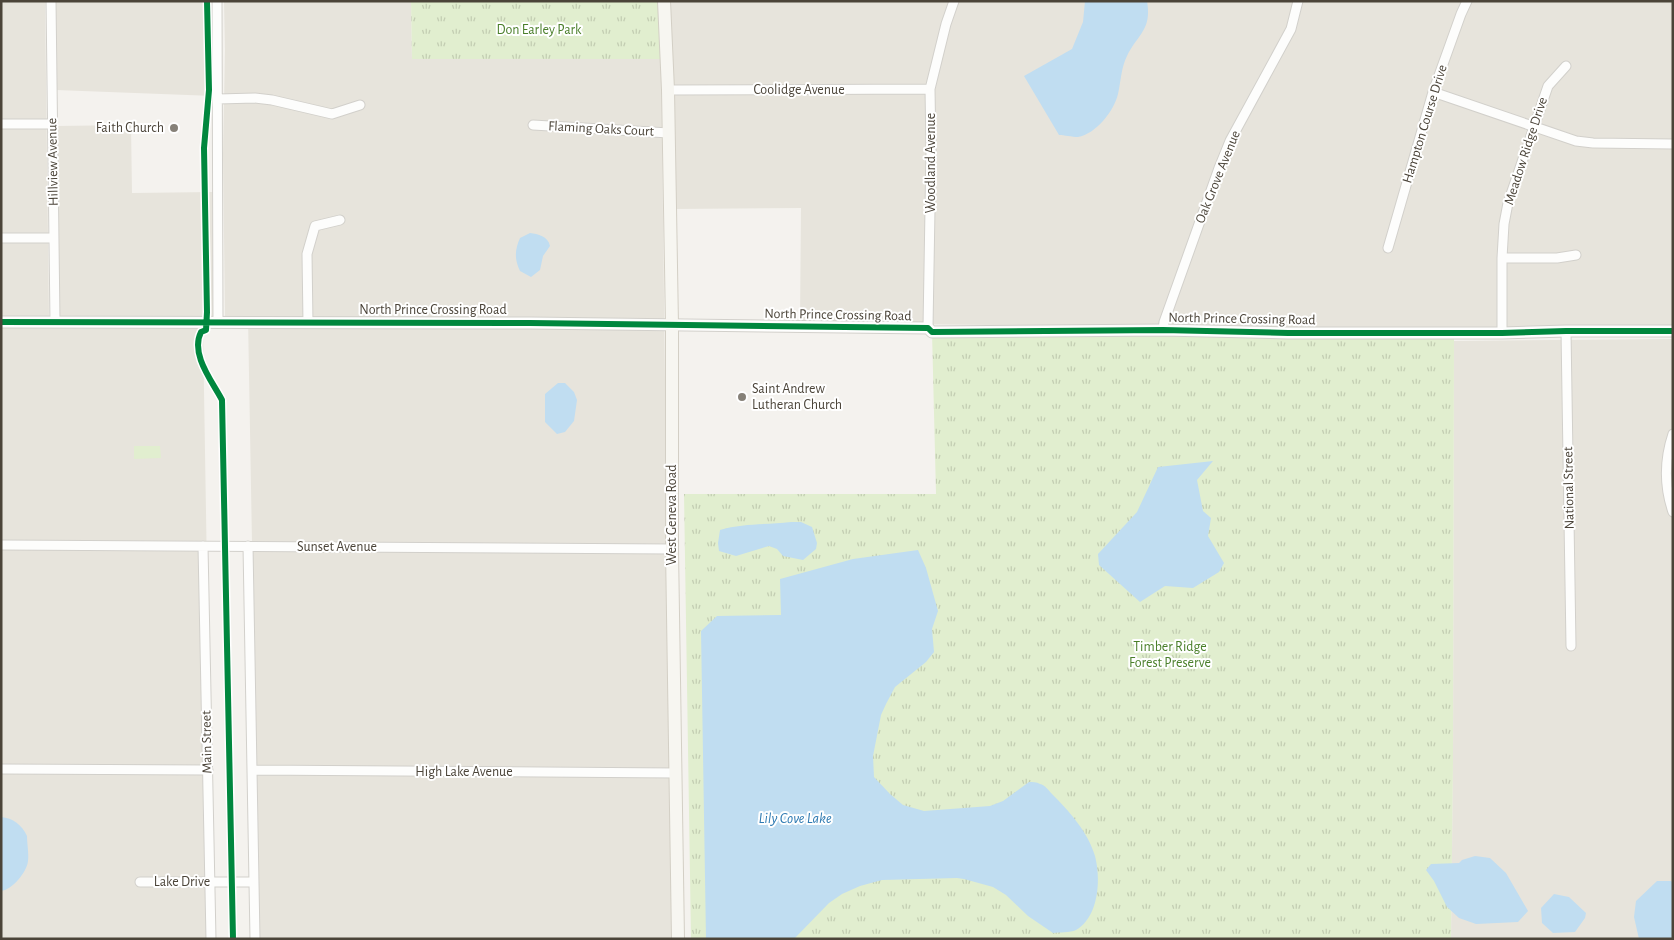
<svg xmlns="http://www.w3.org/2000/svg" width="1674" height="940" viewBox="0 0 1674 940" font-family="'Alegreya Sans',sans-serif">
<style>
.residential{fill:#e7e4dc}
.park{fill:url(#park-tufts)}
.pitch{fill:#e1eecf}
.water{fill:#c0ddf1}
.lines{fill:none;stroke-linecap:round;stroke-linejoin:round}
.minor-casing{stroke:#d2d0cb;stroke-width:11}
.tertiary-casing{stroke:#d2d0cb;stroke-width:13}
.secondary-casing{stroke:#d3cfc5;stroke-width:14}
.minor{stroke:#fdfdfc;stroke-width:9}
.tertiary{stroke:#fdfdfc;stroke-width:11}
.secondary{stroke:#f7f6f1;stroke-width:12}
.cycleway-casing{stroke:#fff;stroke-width:9}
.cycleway{stroke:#00873e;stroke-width:6}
.poi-dot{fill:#868178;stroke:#fff;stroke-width:2}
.labels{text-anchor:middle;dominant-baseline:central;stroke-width:4;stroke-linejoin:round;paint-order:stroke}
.park-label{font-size:14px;fill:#4a7f2a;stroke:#fff}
.street-label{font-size:14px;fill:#4b4439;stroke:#fff}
.poi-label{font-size:14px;fill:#4b4439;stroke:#fff;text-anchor:end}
.water-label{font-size:15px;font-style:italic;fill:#2e7ab2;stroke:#fff}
</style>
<defs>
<pattern id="park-tufts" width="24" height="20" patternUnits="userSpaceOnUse" patternTransform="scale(1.25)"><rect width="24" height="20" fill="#e1eecf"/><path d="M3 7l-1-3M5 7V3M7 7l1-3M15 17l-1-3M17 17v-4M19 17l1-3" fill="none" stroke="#c3cdb2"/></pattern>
</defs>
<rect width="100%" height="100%" fill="#f4f2ee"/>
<path class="residential" d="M1 1H45L49 317 1 318Z
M54 1H212L214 96 56 90Z
M224 1H411L412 59H661L672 939H259L248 317 225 316 223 154 225 50Z
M668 1H1673V330L1302 328 800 323 801 208 674 209Z
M131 125 132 193 213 192 215 317 58 318 56 126Z
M1 328 203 329 213 939H1Z
M1673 339V939H1451L1453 763 1454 341Z"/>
<path class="park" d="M411 1H657L667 59H412Z
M932 332 1454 333 1453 763 1451 939H691L684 494H936Z"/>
<path class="pitch" d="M134 446H160L161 458 134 459Z"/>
<path class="water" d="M1085 1H1147C1152 30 1138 34 1127 56 1121 68 1121 81 1118 94 1114 111 1096 134 1078 137 1072 137 1064 135 1059 135L1024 76 1072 49 1083 22Z
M530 233C538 234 548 236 550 246L543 256 540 270 531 277 520 271C514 259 515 249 520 238Z
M558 383H565L574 392 577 400 574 421 565 432 557 434 545 422V394Z
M1213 461 1197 480 1203 511 1211 518 1208 536 1224 563 1219 572 1193 588 1165 586 1140 602 1099 565 1098 554 1137 512 1158 467Z
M791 522H801L812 527 817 543 816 549 803 560 783 556 777 549 769 546 736 556 719 551 718 543 720 530C743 523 767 525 791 522Z
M918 550 926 568 938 611 932 629 934 652 926 662 895 687 886 704 881 715 873 756 874 777 890 794 903 805 924 811 990 806 1003 801 1029 782C1032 782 1037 782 1040 784 1045 785 1049 791 1052 794 1069 811 1088 832 1095 856 1101 879 1099 917 1076 930 1070 933 1059 932 1053 933L1028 916 1006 895 993 887 964 879 957 878 882 880 860 886 842 894 829 903 794 939H706L701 631 717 616 781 615 780 579 853 559Z
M1 817C13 818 22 825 27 836 27 844 29 853 28 861 27 872 12 890 1 891Z
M1475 856 1490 858 1506 873 1528 911 1518 922 1476 924 1459 918 1447 907 1434 881 1426 870 1431 864 1459 863 1462 860Z
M1657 881H1671L1673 883V939H1639L1634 917 1636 901Z
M1554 894 1569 897 1586 913 1585 918 1575 932 1553 933 1542 923 1541 908Z"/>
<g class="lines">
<defs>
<path id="minor" d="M51 1 55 322
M217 1 218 323
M668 90 930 89
M1433 92 1576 141 1593 143 1673 144
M218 99 255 98 272 100 332 114 360 105
M1 124H52
M533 125 669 133
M1 238H53
M1388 248 1433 92 1461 14 1467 1
M1502 258H1557L1576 255
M308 323 307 254 315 226 340 220
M928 328 931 149 930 89 946 24 954 1
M1163 330 1164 322 1219 168 1230 141 1291 29 1298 1
M1566 331 1571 646
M1502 333V258L1504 224 1508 203 1548 86 1566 66
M1673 434C1664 461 1664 486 1673 512
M1 545 672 549
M203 546 211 939
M248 546 255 939
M1 769 208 770
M252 770 676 773
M140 882H254"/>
<path id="tertiary" d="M1 322 530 323 928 328 932 332 1163 330 1288 333H1502L1566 331H1673"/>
<path id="secondary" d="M664 1 668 90 672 325V549L678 939"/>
</defs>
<use href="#minor" class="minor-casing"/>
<use href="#tertiary" class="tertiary-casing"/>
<use href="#secondary" class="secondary-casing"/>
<use href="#minor" class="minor"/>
<use href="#tertiary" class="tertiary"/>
<use href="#secondary" class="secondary"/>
<defs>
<path id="cycleway" d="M207 1 209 90 204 148 207 312 206 330 201 332C190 354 212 381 222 400L233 939
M1 322 530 323 928 328 932 332 1163 330 1288 333H1502L1566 331H1673"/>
</defs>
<use href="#cycleway" class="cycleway-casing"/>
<use href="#cycleway" class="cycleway"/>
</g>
<g class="poi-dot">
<circle cx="174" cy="128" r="5"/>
<circle cx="742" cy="397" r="5"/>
</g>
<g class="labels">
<g class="park-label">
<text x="539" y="30">Don Earley Park</text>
<text x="1170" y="647">Timber Ridge<tspan x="1170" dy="16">Forest Preserve</tspan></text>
</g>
<g class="street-label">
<text x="799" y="90">Coolidge Avenue</text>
<text transform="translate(1425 124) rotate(-73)">Hampton Course Drive</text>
<text transform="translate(601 129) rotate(3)">Flaming Oaks Court</text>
<text transform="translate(1526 151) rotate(-72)">Meadow Ridge Drive</text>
<text transform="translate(53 162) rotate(-91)">Hillview Avenue</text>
<text transform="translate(931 163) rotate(-90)">Woodland Avenue</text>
<text transform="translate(1218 177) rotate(-68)">Oak Grove Avenue</text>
<text x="433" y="310">North Prince Crossing Road</text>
<text transform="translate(838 315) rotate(1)">North Prince Crossing Road</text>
<text transform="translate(1242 319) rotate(1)">North Prince Crossing Road</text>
<text transform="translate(1569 488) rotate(-91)">National Street</text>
<text transform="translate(672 515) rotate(-90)">West Geneva Road</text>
<text x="337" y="547">Sunset Avenue</text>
<text transform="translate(207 742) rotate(-91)">Main Street</text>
<text x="464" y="772">High Lake Avenue</text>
<text x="182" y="882">Lake Drive</text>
</g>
<g class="poi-label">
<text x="164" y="128">Faith Church</text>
<text x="752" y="389" text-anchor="start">Saint Andrew<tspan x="752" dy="16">Lutheran Church</tspan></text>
</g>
<g class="water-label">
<text x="795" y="818">Lily Cove Lake</text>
</g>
</g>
<rect width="1674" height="940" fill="none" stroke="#4b4439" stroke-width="5"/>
</svg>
